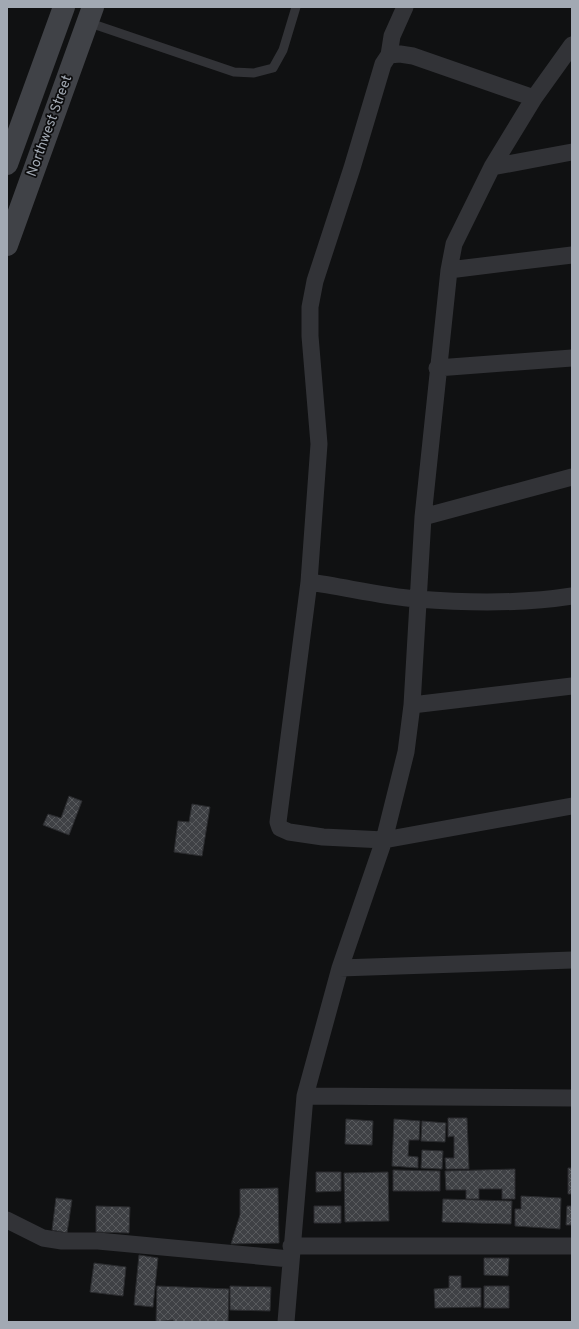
<svg xmlns="http://www.w3.org/2000/svg" width="579" height="1329" viewBox="0 0 579 1329" font-family="Overpass,sans-serif">
<style>
.building{fill:url(#building-cross-hatch);stroke:#2a2b2e}
.lines{fill:none;stroke-linecap:round;stroke-linejoin:round}
.service{stroke:#323337;stroke-width:9}
.minor{stroke:#323337;stroke-width:17}
.secondary{stroke:#404247;stroke-width:22}
.labels{text-anchor:middle;dominant-baseline:central;stroke-width:3.5;stroke-linejoin:round;paint-order:stroke}
.street-label{font-size:14px;fill:#a2a9b3;stroke:#0c0c0d}
</style>
<defs>
<pattern id="building-cross-hatch" width="8" height="8" patternUnits="userSpaceOnUse"><rect width="8" height="8" fill="#3f4145"/><path d="M0 0l8 8M0 8l8-8" fill="none" stroke="#585a5d"/></pattern>
</defs>
<rect width="100%" height="100%" fill="#101112"/>
<path class="building" d="M69 796 82 801 69 835 43 825 48 814 61 818Z
M192 804 210 807 202 856 174 852 178 821 189 822Z
M448 1118H467L469 1169H446L445 1158H454V1136L448 1137Z
M346 1119 373 1121 372 1145 345 1144Z
M394 1119 420 1121 419 1140H409L408 1156 418 1157V1168L392 1166Z
M422 1121 446 1123 445 1142 421 1141Z
M422 1150 443 1151 442 1169 421 1168Z
M568 1168H572V1194H568Z
M515 1169V1199H502V1189H479V1199H466V1190H446L445 1171Z
M393 1170 440 1171V1191H393Z
M316 1172H341V1191L316 1192Z
M388 1172 389 1221 345 1222 344 1173Z
M278 1188 279 1243 231 1244 240 1215V1189Z
M521 1196 561 1198 560 1229 515 1226V1209H521Z
M56 1198 72 1200 67 1233 52 1230Z
M443 1199 512 1201 511 1224 442 1222Z
M96 1206 130 1207 129 1233 96 1232Z
M314 1206H341V1223H314Z
M567 1206H572V1225H566Z
M139 1255 158 1258 153 1307 134 1305Z
M484 1258H509L508 1276 484 1275Z
M94 1263 126 1267 123 1296 90 1292Z
M449 1276H461V1288H481V1307L435 1308 434 1289 449 1288Z
M157 1286 229 1289 228 1322H173V1320L156 1322Z
M230 1286 271 1287 270 1311 230 1310Z
M484 1286H509V1308H484Z"/>
<g class="lines">
<path class="service" d="M87 22 234 72 254 73 273 68 283 50 296 7"/>
<path class="minor" d="M389 55 392 36 405 7
M534 98 413 56 400 54 389 55 383 64 352 168 315 281 310 307V336L319 444 309 582 278 822 280 828 289 832 323 837 384 840 572 806
M492 167 572 152
M449 270 572 255
M437 368 572 358
M423 517 572 477
M309 582C345 587 381 596 417 599 468 603 521 604 572 596
M412 705 572 686
M340 968 572 960
M305 1096 572 1098
M7 1220 43 1238 62 1241H98L290 1259
M291 1246H572
M286 1322 305 1096 340 968 384 840 406 752 412 705 423 517 449 270 454 244 492 167 534 98 572 45"/>
<path class="secondary" d="M7 164 64 7
M7 245 93 7"/>
</g>
<g class="labels">
<g class="street-label">
<text transform="translate(50 126) rotate(-70)">Northwest Street</text>
</g>
</g>
<rect width="579" height="1329" fill="none" stroke="#a2a9b3" stroke-width="16"/>
</svg>
